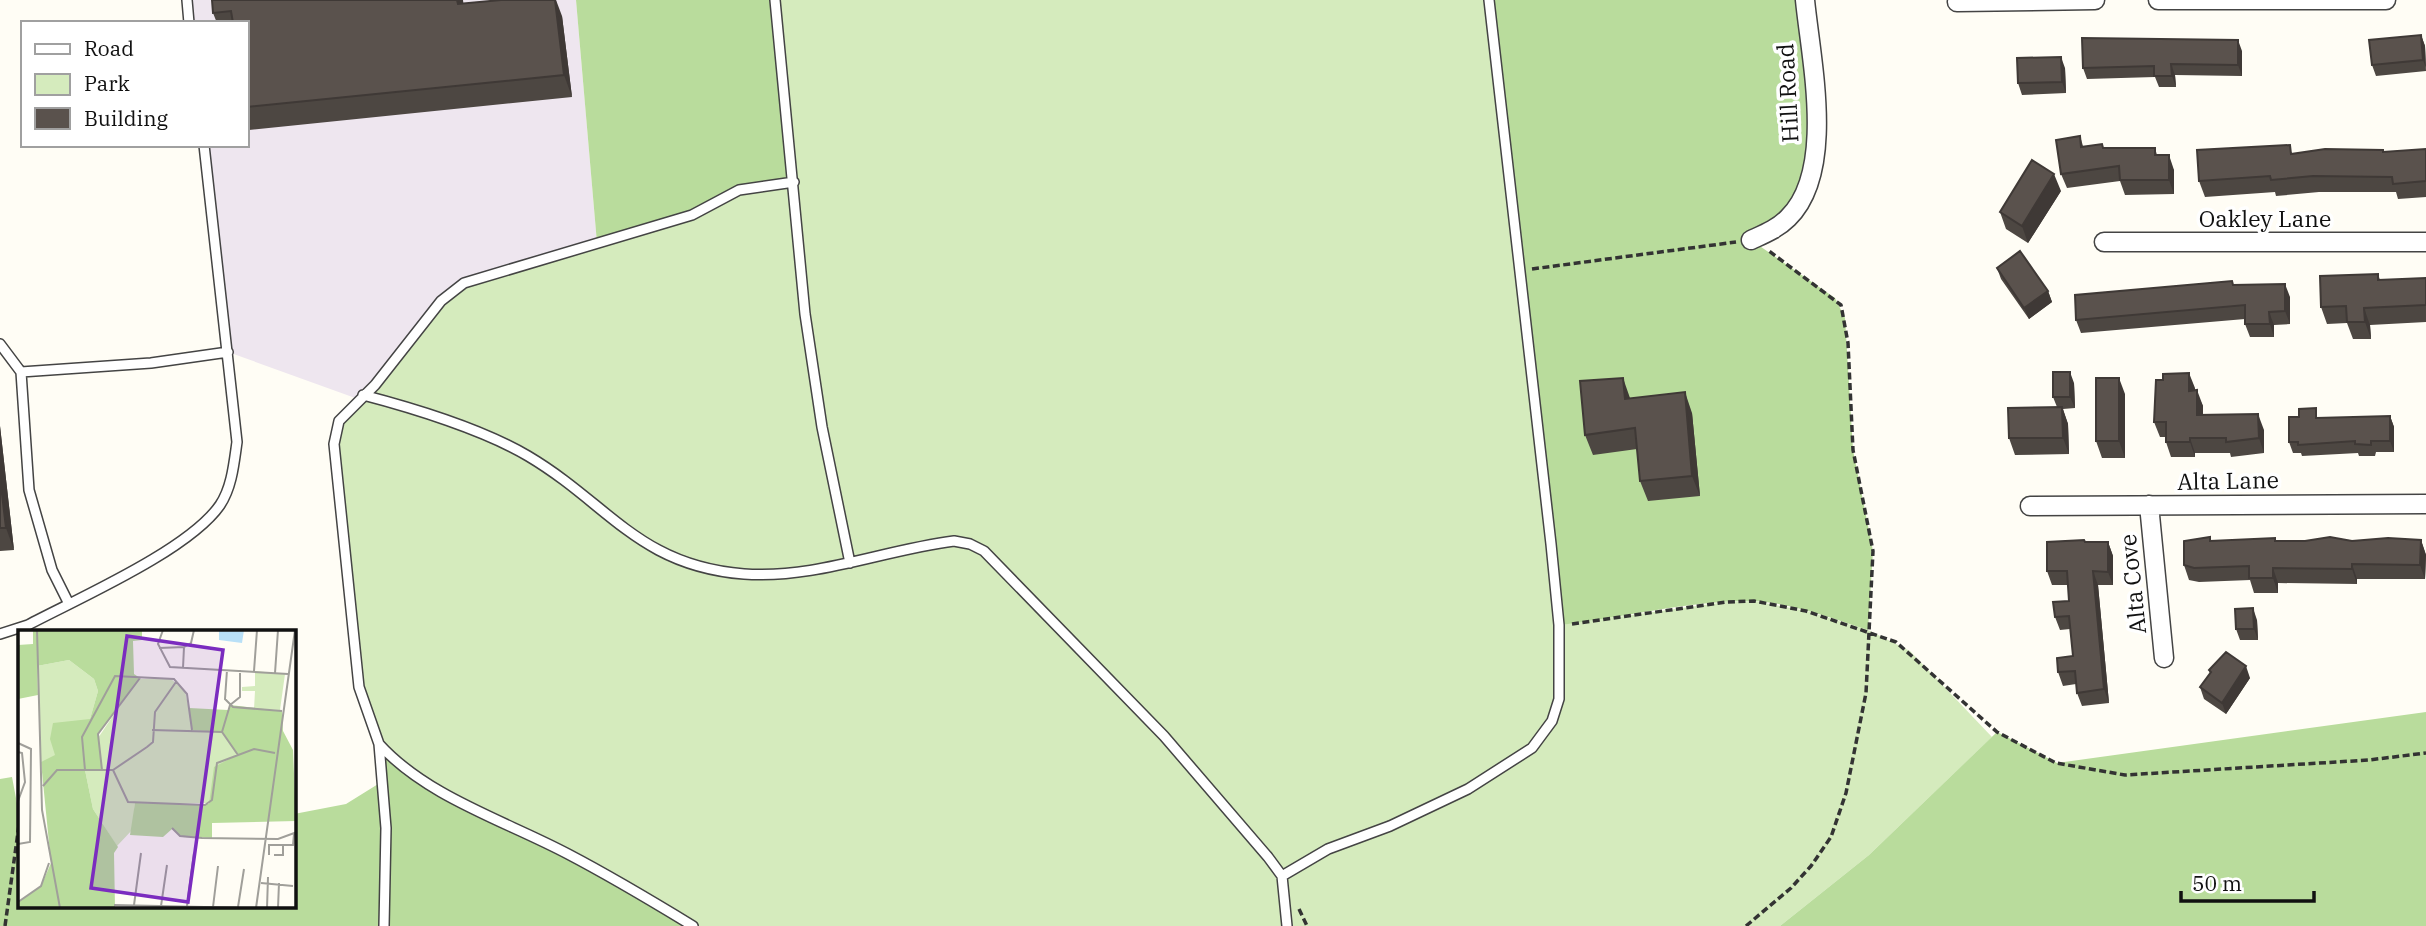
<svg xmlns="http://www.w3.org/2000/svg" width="2426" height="926" viewBox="0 0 2426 926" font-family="'IBM Plex Serif',serif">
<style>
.industrial{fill:#eee6ef}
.green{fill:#d5ebbd}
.forest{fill:#b9dc9c}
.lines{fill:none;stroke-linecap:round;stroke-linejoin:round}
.service-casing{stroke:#444;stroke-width:12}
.minor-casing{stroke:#444;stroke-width:21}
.path{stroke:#333;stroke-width:3.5;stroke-dasharray:7 3.5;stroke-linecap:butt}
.service{stroke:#fff;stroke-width:9}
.minor{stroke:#fff;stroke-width:18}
.wall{fill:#4d4742}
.shaded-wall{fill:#3f3936}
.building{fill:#5a524d;stroke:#3f3936;stroke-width:2}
.labels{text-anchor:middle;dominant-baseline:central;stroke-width:7;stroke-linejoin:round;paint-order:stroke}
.street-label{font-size:23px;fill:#111;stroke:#fff}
.inset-road{fill:none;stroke:#a09f9a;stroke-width:2}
.view{fill:#7b2cbf;fill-opacity:0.15;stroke:#7b2cbf;stroke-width:3.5}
.inset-edge{fill:none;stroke:#111;stroke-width:3.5}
</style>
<rect width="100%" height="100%" fill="#fffdf5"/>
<path class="industrial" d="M187 0H576L597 243 358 399 228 352 204 145H247V23H189Z"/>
<path class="green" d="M775 0H1489L1559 625 1726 602 1754 601 1806 611 1868 630 1910 651 1992 737 1869 855 1780 926H693L435 787 379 744 359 687 334 465 339 421 452 291 676 219Z"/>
<path class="forest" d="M576 0H775L794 182 753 186 692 215 597 243Z
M1489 0H1805L1816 139 1800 203 1751 240 1835 298 1845 318 1853 450 1873 551 1868 630C1831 618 1792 603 1753 601 1692 600 1621 618 1559 625Z
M2426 712V926H1780L1869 855 1997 732 2057 763Z
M379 744 435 787 693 926H0V779L12 777 19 814V907H294V814L346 804 383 781Z"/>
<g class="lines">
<defs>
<path id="service" d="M187 0 189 23
M775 0 805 314 822 427 850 563
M0 344 21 372 29 490 52 570 69 604
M21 372 151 363 228 352
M363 395C413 408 484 430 528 456 609 504 639 566 744 574 816 579 883 550 954 541L970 544 984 551 1164 736 1268 857 1282 876 1287 926
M0 634 28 625C79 598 189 550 220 505 232 487 234 463 237 442L204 145
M379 744C427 797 506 821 568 854 610 876 652 901 693 926
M1282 876 1328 849 1390 826 1468 789 1532 748 1552 721 1559 699V625L1551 544 1489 0
M384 926 386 828 379 744 359 687 334 444 339 421 375 385 441 301 464 283 692 215 739 190 794 182"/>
<path id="minor" d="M2158 0H2386
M1957 2 2095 0
M1751 240C1764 234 1777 229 1788 218 1836 171 1811 61 1805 0
M2104 242H2426
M2149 505 2164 658
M2030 506 2426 504"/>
</defs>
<use href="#service" class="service-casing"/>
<use href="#minor" class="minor-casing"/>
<path class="path" d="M1532 269 1736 242
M1572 624 1726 602 1754 601 1806 611 1896 642 1997 732 2056 763 2125 775 2369 760 2426 753
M1299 909 1307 926
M5 926 19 825
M1746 926 1791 888 1811 866 1831 837 1846 793 1866 693 1873 551 1853 450 1848 343 1841 305 1769 251"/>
<use href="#service" class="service"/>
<use href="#minor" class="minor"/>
</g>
<path class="wall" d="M212 0H463V4L562 16 572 97 249 130 247 124V23H217L213 13Z
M2421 35 2425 46 2426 71 2376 76 2372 65Z
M2242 51V76L2175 75 2176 87H2159L2155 77 2087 79 2083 68Z
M2065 68 2066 93 2022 95 2018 83Z
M2080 136 2083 146 2104 148H2155L2157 155 2174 170V194L2125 195 2120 181 2067 188 2061 174Z
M2426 149V197L2398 199 2396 192H2319L2276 196 2275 192 2205 197 2199 181 2294 154 2383 150 2384 152Z
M2061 191 2028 243 2006 229 2000 212Z
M1997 268 2048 291 2052 302 2029 319 2001 279Z
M2378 274 2380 280 2426 278V322L2370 325 2371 339H2353L2347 323 2327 324 2321 307Z
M2234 285 2290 297V324L2274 325V337H2250L2245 324V319L2081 333 2076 320Z
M2074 383 2075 408 2063 409 2068 424 2069 454 2015 455 2009 438 2057 407 2053 397Z
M2195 388V390L2203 406V415L2264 430V453L2231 457 2230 453H2195V457H2171L2166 442V437H2160L2154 422Z
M2125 394V458H2102L2096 441Z
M1630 398 1692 413 1700 496 1648 501 1640 481 1637 449 1593 455 1585 435Z
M2390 416 2394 427V452H2376L2375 456H2359L2358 453 2302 456 2301 453H2293L2289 442 2319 418Z
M0 426 14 550 0 551Z
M2211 540H2421L2426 555 2425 579H2357V584L2278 583V593H2254L2250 580 2199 582 2189 580 2184 565Z
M2085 542H2108L2113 556V585H2098L2109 703 2082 706 2077 693 2076 684 2063 686 2058 672 2073 656 2070 629 2060 630 2055 617 2069 601 2068 585H2052L2047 571Z
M2257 620 2258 640H2240L2236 629Z
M2209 670 2250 678 2226 714 2204 699 2200 687 2210 674Z"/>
<path class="shaded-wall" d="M457 0H463L466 26 458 4Z
M555 0H556L562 16 572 97 564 75Z
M2421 35 2425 46 2426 68 2423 60Z
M2238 40 2242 51V76L2238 65Z
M2061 57 2065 68 2066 93 2062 82Z
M2171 64 2175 75 2176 87 2172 76Z
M2169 155 2174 170V194L2169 180Z
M2054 174 2061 191 2028 243 2022 226Z
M2285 284 2290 297V324L2285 311Z
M2048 291 2052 302 2029 319 2024 308Z
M2364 308 2370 325 2371 339 2365 322Z
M2269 312 2274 325V337L2270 324Z
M2070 372 2074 383 2075 408 2070 397Z
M2189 373 2195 388 2194 406 2189 391Z
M1623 378 1630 398 1625 399Z
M2119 378 2125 394V458L2119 441Z
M2197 390 2203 406V430L2197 415Z
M1685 392 1692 413 1700 496 1692 476Z
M2062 407 2068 424 2069 454 2063 438Z
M2258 414 2264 430V453L2259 438Z
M2390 416 2394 427V452L2390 441Z
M0 426 14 550 6 528 0 477Z
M2190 438 2195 453V457L2190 442Z
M2421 540 2426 555 2425 579 2420 565Z
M2108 542 2113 556V585L2108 572Z
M2352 564 2357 579V584L2352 569Z
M2273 568 2278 583V593L2273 578Z
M2093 571 2098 585 2109 703 2104 689Z
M2253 608 2257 620 2258 640 2254 629Z
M2246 666 2250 678 2226 714 2222 703Z"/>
<path class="building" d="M212 0H457L458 4 501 0H555L564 75 247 107V23H233L231 11 213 13Z
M2421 35 2423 60 2372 65 2369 40Z
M2082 38 2238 40V65L2171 64 2172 76H2154V66L2083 68Z
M2061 57 2062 82 2018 83 2017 58Z
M2080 136 2081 147 2102 144 2103 148H2155V155H2169V180H2120L2119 166 2061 174 2056 140Z
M2290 145 2291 154 2325 149 2383 150V152L2426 149V181L2393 184 2392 177 2313 176 2271 180 2270 176 2199 181 2197 150Z
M2032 160 2054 174 2022 226 2000 212Z
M2020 251 2048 291 2024 308 1997 268Z
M2378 274V280L2426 278V305L2364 308 2365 322H2347L2346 306 2321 307 2320 276Z
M2232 281 2233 285 2285 284V311L2269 312 2270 324H2245V305L2076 320 2075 295Z
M2053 372H2070V397H2053Z
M2189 373V391L2197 390V415L2258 414 2259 438 2226 442V438H2190V442H2166V422H2154L2156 380H2163V374Z
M1623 378 1625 399 1685 392 1692 476 1640 481 1635 428 1585 435 1580 381Z
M2096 378H2119V441H2096Z
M2062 407 2063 438H2009L2008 408Z
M2316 408V418L2390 416V441H2371V445L2355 444V441L2298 445V442H2289V417H2299V409Z
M0 477 6 528H0Z
M2210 537V541L2275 538V541H2305L2330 537 2352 541 2388 538 2421 540 2420 565 2352 564V569L2273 568V578H2249V566L2194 568 2184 565V541Z
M2084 540 2085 542H2108V572L2093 571 2104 689 2077 693 2075 671 2058 672 2057 658 2073 656 2069 616 2055 617 2053 602 2069 601 2067 571H2047V542Z
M2253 608 2254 629H2236L2235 609Z
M2226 652 2246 666 2222 703 2200 687 2211 672 2209 670Z"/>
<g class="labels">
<g class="street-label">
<text transform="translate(1787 93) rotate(-93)">Hill Road</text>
<text x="2265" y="218">Oakley Lane</text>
<text transform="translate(2228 480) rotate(-1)">Alta Lane</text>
<text transform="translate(2132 584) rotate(-96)">Alta Cove</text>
</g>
</g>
<g transform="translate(18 630)">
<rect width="278" height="278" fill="#fffdf5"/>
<path d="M51 30 76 49 80 61 72 89 32 131 23 132 19 36ZM237 41 267 44 262 80 236 79 237 61H224V57L237 56ZM152 48 167 61 173 89 204 102 220 125 195 157 192 173H117L115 199 99 216 75 179 67 140 80 108 120 49Z" fill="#d5ebbd"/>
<path d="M15 0H124V10L115 11 116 44 122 48 80 104 84 140H67L75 179 100 217 96 223 97 278H0V272L23 256 33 233 23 132 37 125 32 109 35 93 72 89 80 61 76 49 51 30 19 36 20 65 0 69V15L15 14ZM212 75 264 81 265 101 275 120 278 191 194 193V208L164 207 154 199 145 207 112 205 117 173 191 174 196 137 219 125 204 102 174 100 171 78 210 80Z" fill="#b9dc9c"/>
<path d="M201 0H226L224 13 201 10Z" fill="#b9e0f7"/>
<path class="inset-road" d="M19 0 24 180 42 278M145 0 140 14 152 37 270 44M141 18 166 17 173 13 176 0M165 38 166 17M209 40 207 69 215 77 264 81M236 41 239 0M257 43 260 0M134 100 204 102 220 125M204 102 212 75 222 67V40M0 113 13 119 12 212 0 214M0 122 4 123 7 152 0 171M67 140 64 107 97 46 156 49 169 64 174 100M84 140 80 104 122 48M95 140 110 172 187 175 194 170 199 133 236 119 257 123M25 156 39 140H95L129 117 135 112 137 82 158 52M154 198 162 206 184 208 260 209 279 202M251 225V215H265M256 225H265V215H275L276 204M243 253 275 256M0 272 23 256 31 233M96 275 232 278M116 275 123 223M143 276 149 235M169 276 176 223M195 277 200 236M220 277 226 239M238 278 277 0M249 278 250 247M260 278 261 253"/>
<path class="view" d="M109 6 205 20 170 272 73 258Z"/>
<rect width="278" height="278" class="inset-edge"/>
</g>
<rect x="21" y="21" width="228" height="126" fill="#ffffff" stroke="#a0a0a0" stroke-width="2"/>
<rect x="35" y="44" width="35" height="10" fill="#ffffff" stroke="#a0a0a0" stroke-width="2"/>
<text x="84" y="56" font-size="21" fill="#111111">Road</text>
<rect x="35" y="74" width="35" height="21" fill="#d5ebbd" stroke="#a0a0a0" stroke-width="2"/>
<text x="84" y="91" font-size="21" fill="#111111">Park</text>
<rect x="35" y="108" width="35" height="21" fill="#5a524d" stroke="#a0a0a0" stroke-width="2"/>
<text x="84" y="126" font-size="21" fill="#111111">Building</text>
<path d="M2181 891v10h133v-10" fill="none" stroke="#111111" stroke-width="3.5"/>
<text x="2192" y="891" font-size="21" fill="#111111" stroke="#ffffff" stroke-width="5" paint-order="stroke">50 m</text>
</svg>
